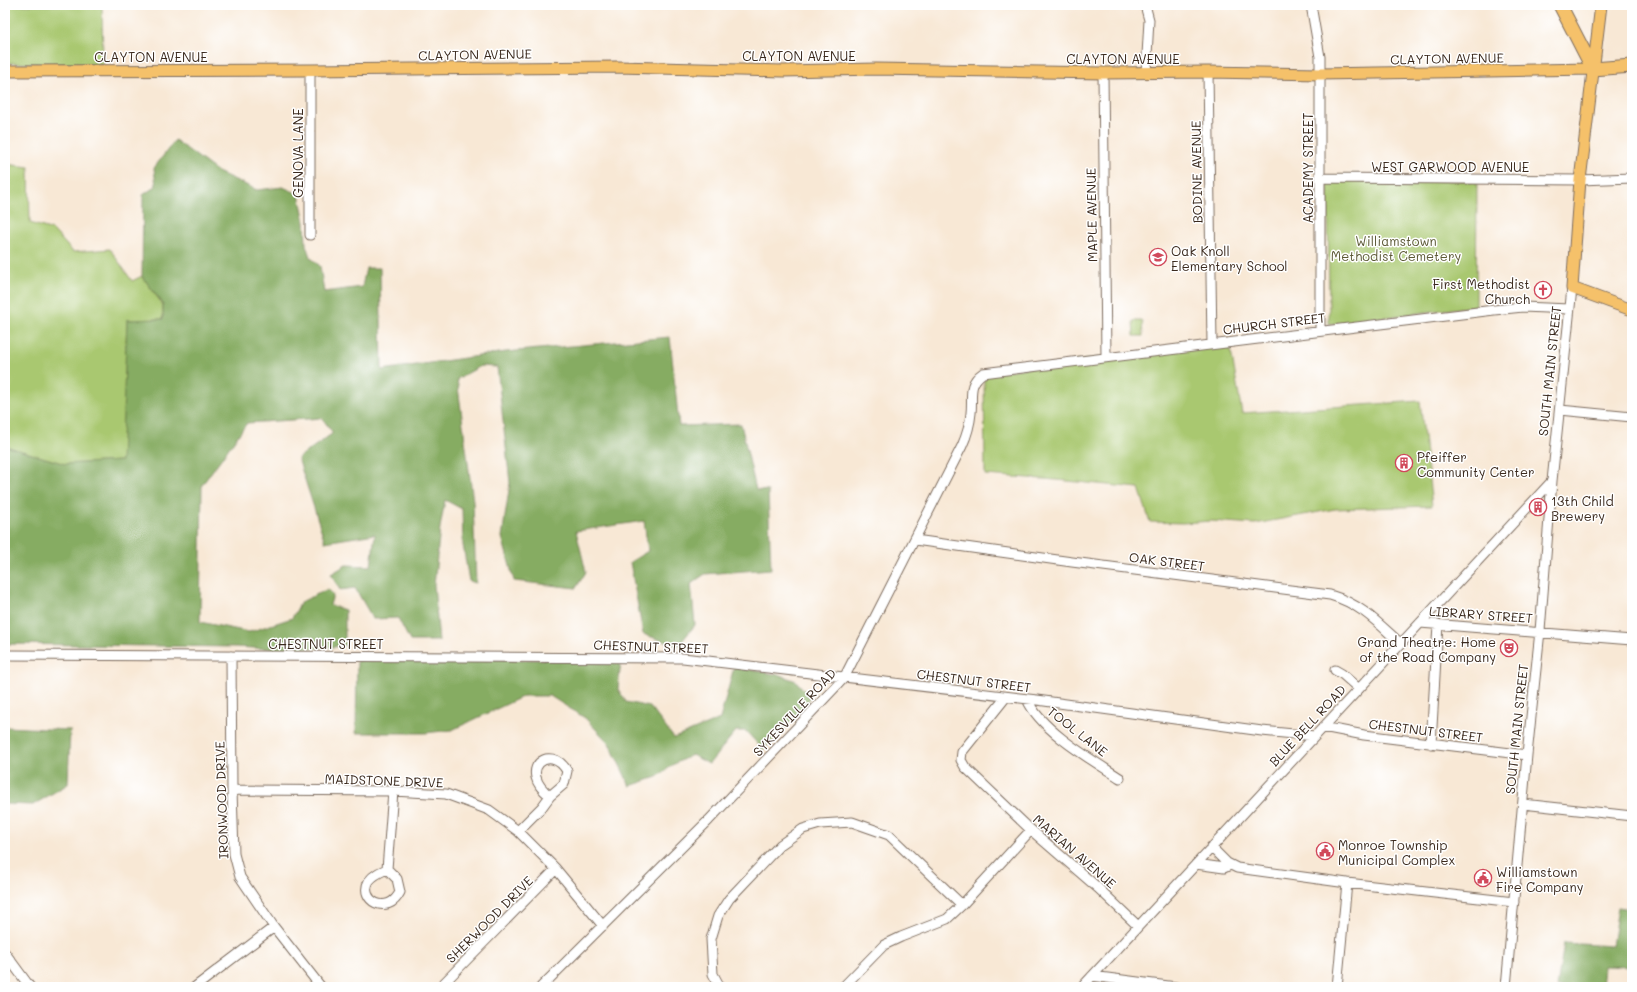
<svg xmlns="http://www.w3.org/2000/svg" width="1637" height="992" viewBox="0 0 1637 992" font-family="Mali,sans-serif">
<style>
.green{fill:#a9c86f;stroke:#727946}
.forest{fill:#86ac62;stroke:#606b40}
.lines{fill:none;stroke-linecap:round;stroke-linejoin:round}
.minor-casing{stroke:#7d6c5e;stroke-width:11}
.major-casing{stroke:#7d6c5e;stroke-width:13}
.highway-casing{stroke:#7d6c5e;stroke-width:15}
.minor{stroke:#fff;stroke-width:9}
.major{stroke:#f5c16b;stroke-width:11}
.highway{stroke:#f5c16b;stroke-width:13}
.labels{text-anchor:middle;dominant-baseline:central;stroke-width:3;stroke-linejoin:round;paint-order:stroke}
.street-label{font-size:13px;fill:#3b2a1e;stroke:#fff}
.park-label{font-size:13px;fill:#5c5936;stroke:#fff}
.poi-label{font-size:13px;fill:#3b2a1e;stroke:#fff;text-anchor:start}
</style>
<rect width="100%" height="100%" fill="#fff"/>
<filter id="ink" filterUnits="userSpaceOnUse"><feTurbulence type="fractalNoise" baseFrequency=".025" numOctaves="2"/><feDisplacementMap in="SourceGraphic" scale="8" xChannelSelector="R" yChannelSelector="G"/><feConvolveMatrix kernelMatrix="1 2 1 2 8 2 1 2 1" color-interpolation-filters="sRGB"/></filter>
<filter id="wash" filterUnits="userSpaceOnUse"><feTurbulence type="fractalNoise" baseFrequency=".012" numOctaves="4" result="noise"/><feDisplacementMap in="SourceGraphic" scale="16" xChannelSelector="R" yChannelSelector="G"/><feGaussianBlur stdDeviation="0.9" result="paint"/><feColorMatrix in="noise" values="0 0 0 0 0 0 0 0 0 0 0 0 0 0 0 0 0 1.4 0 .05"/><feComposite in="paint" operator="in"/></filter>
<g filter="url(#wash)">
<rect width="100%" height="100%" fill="#f8e8d5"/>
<path class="green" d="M5 5H102L103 65 5 63Z
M5 164 29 167 30 223 53 230 73 252 110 249 132 281 142 276 163 305V319L127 320 122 461 65 464 5 446Z
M1328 180 1477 181 1476 306 1329 324Z
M1133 321H1142L1143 336H1134Z
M1229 340 1242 413 1420 401 1432 506 1335 509 1255 524 1211 521 1183 523 1150 522 1139 488 1057 480 985 475 984 374Z"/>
<path class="forest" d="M175 140 218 172 257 190 283 187 299 194 305 222 306 245 310 257 320 266 324 292 362 287 366 268H380L382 370 506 352 670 337 679 426 741 424 756 490 768 491 771 569 705 574 691 584 695 625 678 646 643 634 630 562 648 551 644 521 576 531 586 572 576 588 514 581 502 537 510 483 497 367 481 366 457 379 473 501 476 583 469 581 463 545 462 509 445 500 440 528 434 585 439 641H410L398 618 373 619 355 588 340 590 331 574 346 565 371 566 375 534 325 542 298 458 333 433 322 418 247 423 202 485 200 622 249 632 292 618 301 602 328 589 333 595 330 605 345 610V646L289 650 235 647 5 644V446L65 464 121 461 127 320 163 319V304L142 276 143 195 156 186 154 168Z
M357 659 621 660 618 689 626 702 650 707 674 738 720 719 734 667 780 675 796 681 810 697 804 709 763 750 746 731H736L709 764 692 755 674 764 657 777 630 786 609 743 585 718 550 696H524L452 730 425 733H356Z
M5 727 70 730 68 784 33 805 5 804Z
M1618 907 1632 909V967L1604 966 1602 987H1557L1564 943 1612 946Z"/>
</g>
<g filter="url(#ink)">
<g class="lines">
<defs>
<path id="minor" d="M1145 5 1149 20 1146 73
M1311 5 1320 57V331
M1208 72 1212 344
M1103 73 1106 357
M1321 178 1580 180 1632 178
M310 235V70
M1560 410 1632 417
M915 540 1072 562 1330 595C1361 604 1378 623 1401 644
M1420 623 1632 640
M5 655 683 658 1037 700 1262 731 1315 736
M231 656 232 790 234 854 240 877 274 927 321 987
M1335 670 1342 674 1359 689
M1006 697 962 752 961 760 965 767 1031 830 1098 888 1138 926
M1027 699C1040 730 1092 760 1120 778
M1323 727 1364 735 1527 755
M1431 744 1438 624
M232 790 393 791 446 794 489 810 518 831 556 869 603 926
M1523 804 1632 816
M518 831 542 807 550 796 564 784 567 771C550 742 516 770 550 796
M1211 847 1227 863 1237 868 1347 883 1514 902
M1196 864 1224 868 1230 865
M387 869 397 879 400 892C388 917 358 900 369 881 373 875 380 872 387 869Z
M387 869 393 791
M5 953 30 987
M1092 976 1176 987
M195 987 274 927
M440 987 556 869
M541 987 709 820 844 678 962 446C967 435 970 424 971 413 973 396 967 384 983 373L1494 310 1523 307 1569 309
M720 987 713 974 711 939 718 916 729 899 780 845 803 829 820 824 852 822 889 835 962 905
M843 987 884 945 901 937 947 919 962 905 1031 830
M1082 987 1552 481
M1337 987 1347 883
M1506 987 1527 755 1540 631 1552 481 1572 288"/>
<path id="major" d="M1601 5 1580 180 1572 288 1632 310
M5 71 310 70 618 67 783 71 876 69 1103 73 1208 72 1320 74 1593 69"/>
<path id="highway" d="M1560 5 1593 69 1632 66"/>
</defs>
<use href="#minor" class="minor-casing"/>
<use href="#major" class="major-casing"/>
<use href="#highway" class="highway-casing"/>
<use href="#minor" class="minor"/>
<use href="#major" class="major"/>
<use href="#highway" class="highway"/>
</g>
</g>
<defs>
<symbol id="school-ring" viewBox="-11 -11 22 22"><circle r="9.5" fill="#fff" stroke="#d1495b" stroke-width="1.5"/><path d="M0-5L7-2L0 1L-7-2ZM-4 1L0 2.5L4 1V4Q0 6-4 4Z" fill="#d1495b"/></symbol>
<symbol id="church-ring" viewBox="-11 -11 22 22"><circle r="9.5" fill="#fff" stroke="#d1495b" stroke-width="1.5"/><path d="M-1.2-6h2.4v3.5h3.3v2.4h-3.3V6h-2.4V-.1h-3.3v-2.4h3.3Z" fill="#d1495b"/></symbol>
<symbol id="building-ring" viewBox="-11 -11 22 22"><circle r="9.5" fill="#fff" stroke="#d1495b" stroke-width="1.5"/><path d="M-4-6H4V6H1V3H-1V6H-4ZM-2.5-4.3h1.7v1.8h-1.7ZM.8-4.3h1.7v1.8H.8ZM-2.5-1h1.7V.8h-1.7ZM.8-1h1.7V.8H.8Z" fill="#d1495b"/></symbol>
<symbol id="theatre-ring" viewBox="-11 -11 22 22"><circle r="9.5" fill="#fff" stroke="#d1495b" stroke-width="1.5"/><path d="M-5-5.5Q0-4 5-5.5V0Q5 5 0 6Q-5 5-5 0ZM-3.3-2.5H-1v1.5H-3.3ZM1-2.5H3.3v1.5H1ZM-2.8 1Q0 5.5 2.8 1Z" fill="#d1495b"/></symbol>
<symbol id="civic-ring" viewBox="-11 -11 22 22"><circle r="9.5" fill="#fff" stroke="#d1495b" stroke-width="1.5"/><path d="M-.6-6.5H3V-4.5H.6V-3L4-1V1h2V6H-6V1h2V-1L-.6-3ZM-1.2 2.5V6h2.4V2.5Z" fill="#d1495b"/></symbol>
</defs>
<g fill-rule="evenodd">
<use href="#school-ring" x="1148" y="247" width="20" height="20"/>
<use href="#church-ring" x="1533" y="280" width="20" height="20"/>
<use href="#building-ring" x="1394" y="453" width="20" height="20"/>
<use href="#building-ring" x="1528" y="497" width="20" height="20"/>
<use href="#theatre-ring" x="1499" y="638" width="20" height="20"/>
<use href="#civic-ring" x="1315" y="841" width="20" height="20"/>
<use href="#civic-ring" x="1473" y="868" width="20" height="20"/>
</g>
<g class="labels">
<g class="street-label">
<text transform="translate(475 54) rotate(-1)">CLAYTON AVENUE</text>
<text x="799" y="55">CLAYTON AVENUE</text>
<text x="151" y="56">CLAYTON AVENUE</text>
<text x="1123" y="58">CLAYTON AVENUE</text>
<text transform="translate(1447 58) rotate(-1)">CLAYTON AVENUE</text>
<text transform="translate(297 153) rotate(-90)">GENOVA LANE</text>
<text x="1450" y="166">WEST GARWOOD AVENUE</text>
<text transform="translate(1307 168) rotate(-90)">ACADEMY STREET</text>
<text transform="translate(1196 172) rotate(-91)">BODINE AVENUE</text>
<text transform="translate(1091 215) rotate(-91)">MAPLE AVENUE</text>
<text transform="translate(1274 323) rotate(-7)">CHURCH STREET</text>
<text transform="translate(1549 371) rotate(-84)">SOUTH MAIN STREET</text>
<text transform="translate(1167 561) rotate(7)">OAK STREET</text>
<text transform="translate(1481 614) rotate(4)">LIBRARY STREET</text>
<text x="326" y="643">CHESTNUT STREET</text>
<text transform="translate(651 646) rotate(2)">CHESTNUT STREET</text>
<text transform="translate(974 680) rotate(7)">CHESTNUT STREET</text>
<text transform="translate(794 712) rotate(-47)">SYKESVILLE ROAD</text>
<text transform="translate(1307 725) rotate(-47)">BLUE BELL ROAD</text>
<text transform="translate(1516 729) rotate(-84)">SOUTH MAIN STREET</text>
<text transform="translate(1426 730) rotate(7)">CHESTNUT STREET</text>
<text transform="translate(1078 731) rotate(38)">TOOL LANE</text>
<text transform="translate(384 780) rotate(2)">MAIDSTONE DRIVE</text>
<text transform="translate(221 800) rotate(-92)">IRONWOOD DRIVE</text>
<text transform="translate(1075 851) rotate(41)">MARIAN AVENUE</text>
<text transform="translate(489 919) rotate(-45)">SHERWOOD DRIVE</text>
</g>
<g class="park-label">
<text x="1396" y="240">Williamstown<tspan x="1396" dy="15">Methodist Cemetery</tspan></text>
</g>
<g class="poi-label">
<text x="1171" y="250">Oak Knoll<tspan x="1171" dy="15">Elementary School</tspan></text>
<text x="1530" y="283" text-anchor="end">First Methodist<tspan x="1530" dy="15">Church</tspan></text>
<text x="1417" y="456">Pfeiffer<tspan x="1417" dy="15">Community Center</tspan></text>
<text x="1551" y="500">13th Child<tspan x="1551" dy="15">Brewery</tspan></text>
<text x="1496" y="641" text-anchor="end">Grand Theatre: Home<tspan x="1496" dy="15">of the Road Company</tspan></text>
<text x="1338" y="844">Monroe Township<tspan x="1338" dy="15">Municipal Complex</tspan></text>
<text x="1496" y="871">Williamstown<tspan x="1496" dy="15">Fire Company</tspan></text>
</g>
</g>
<rect width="1637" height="992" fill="none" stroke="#fff" stroke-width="20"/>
</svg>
